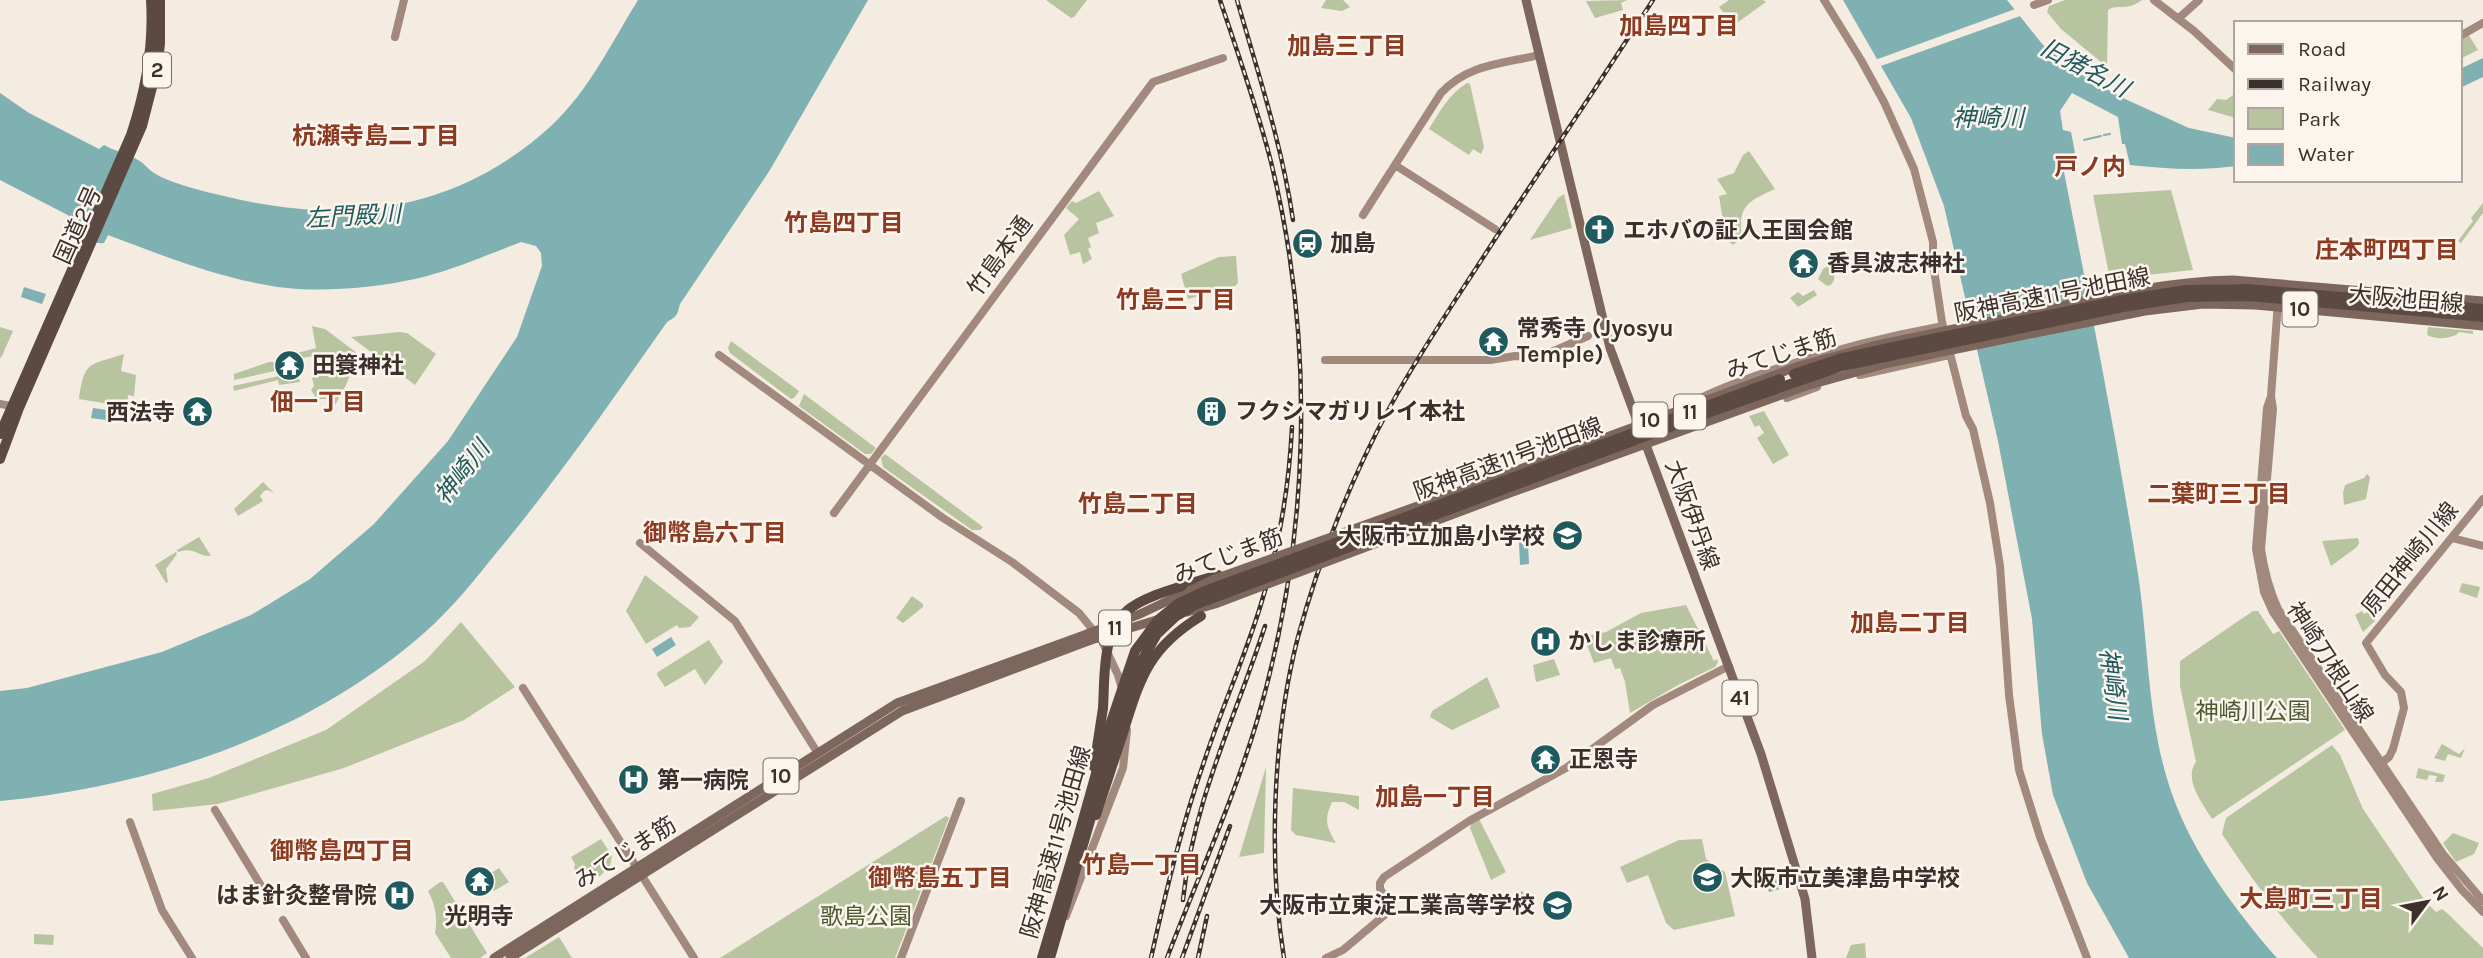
<svg xmlns="http://www.w3.org/2000/svg" width="2483" height="958" viewBox="0 0 2483 958" font-family="Karla,'Noto Sans JP',sans-serif">
<style>
.green{fill:#b8c4a0}
.water{fill:#7fb0b2}
.pier{fill:#f4ebe1}
.lines{fill:none;stroke-linecap:round;stroke-linejoin:round}
.stream{stroke:#7fb0b2;stroke-width:2}
.secondary{stroke:#a18a7d;stroke-width:8}
.primary{stroke:#7d675c;stroke-width:9}
.highway{stroke:#5c4a42;stroke-width:10}
.rail-casing{stroke:#3b302b;stroke-width:4.5}
.rail{stroke:#fbf5ee;stroke-width:2;stroke-dasharray:5;stroke-linecap:butt}
.primary-bridge{stroke:#7d675c;stroke-width:9}
.highway-bridge{stroke:#5c4a42;stroke-width:10}
.labels{text-anchor:middle;dominant-baseline:central;stroke-width:5;stroke-linejoin:round;paint-order:stroke}
.shield{fill:#fbf5ee;stroke:#756b66;stroke-width:2}
.shield-label{font-size:21px;font-weight:bold;fill:#3b302b}
.street-label{font-size:23px;fill:#3b302b;stroke:#fbf5ee}
.poi-label{font-size:23px;font-weight:bold;fill:#3b302b;stroke:#fbf5ee;text-anchor:start}
.park-label{font-size:23px;fill:#4a5a2e;stroke:#fbf5ee}
.neighbourhood-label{font-size:24px;font-weight:bold;fill:#8c3b22;stroke:#fbf5ee}
.water-label{font-size:24px;font-style:italic;fill:#1f5a5e;stroke:#fbf5ee}
</style>
<rect width="100%" height="100%" fill="#f4ebe1"/>
<path class="green" d="M1046 0H1087L1074 17 1071 18Z
M1326 0H1343L1350 7 1342 11 1321 8Z
M1627 0 1621 3 1623 10 1595 18 1586 1Z
M1729 0H1763L1766 2 1734 25 1719 7Z
M2065 0H2142C2126 12 2119 3 2108 10L2107 67 2061 29 2047 12 2049 6Z
M2468 34 2478 50 2460 59V38Z
M1467 83 1470 84 1484 147 1481 154 1473 149 1469 155 1429 129C1440 111 1449 94 1467 83Z
M2236 93V118L2208 110 2217 99 2226 100Z
M1749 151 1775 189C1749 201 1737 205 1742 238L1733 245 1726 239 1719 196 1727 194 1717 179 1734 173 1743 155Z
M2171 190 2193 270 2110 279 2093 195Z
M1099 191 1114 216 1096 223 1099 233 1088 238 1091 247 1088 249 1092 259 1083 264 1080 252 1070 255 1064 235 1079 219 1066 208 1072 201 1076 203Z
M1564 194 1572 228 1530 240 1558 198Z
M2483 203V213L2461 243 2458 241 2473 221 2471 218Z
M1236 256 1238 283 1235 286 1188 299 1181 274 1219 257Z
M1829 265 1835 269 1834 280 1831 285 1827 286 1818 279 1823 269Z
M1814 290 1817 295 1798 307 1790 298 1798 292 1803 296Z
M312 326 325 329 357 353 358 356 346 385 335 405 329 399H317L311 390 314 386 312 378 319 372 314 356 283 361 282 357 316 348Z
M0 327 13 331 1 358 0 357Z
M2428 327 2473 331V334L2459 332C2454 339 2435 340 2427 335Z
M399 332 407 333 436 354 415 385 351 337Z
M731 341 799 391 794 398 791 399 730 353 728 348Z
M124 354 121 371 136 375 134 396 128 395 127 407 79 399C85 360 88 366 124 354Z
M269 362H278V368H275V371L234 380V374Z
M297 372 300 382 279 385 278 380 234 391 233 386Z
M804 394 876 448 871 454H865L799 406Z
M1764 411 1789 455 1773 464 1757 438 1764 433 1759 425 1755 427 1749 416Z
M885 454 983 527 980 530H972L883 467 881 458Z
M2367 474 2370 477 2366 499 2344 505 2343 493 2345 485 2364 478Z
M263 482 274 493 268 490 264 491 260 496 263 501 238 516 234 509Z
M199 537 211 556C198 557 195 546 178 552L177 550Z
M2358 538 2359 543 2357 547 2331 566 2322 541Z
M176 552 177 554 166 569 168 582 166 583 155 565Z
M645 575 699 617 690 627 679 628 677 625 646 644 626 611Z
M2462 583 2480 587 2477 598 2459 592Z
M912 596 923 604V607L903 623 896 618Z
M1686 605 1714 661 1717 659 1718 662 1715 667 1678 685 1630 713 1625 682 1620 668 1615 669 1611 658 1594 663 1585 640 1588 636 1606 632 1641 613Z
M2253 611H2258L2273 634 2279 631 2345 730 2212 819C2203 804 2183 779 2196 762L2180 686V661Z
M2362 611 2364 614 2369 611 2375 621 2363 632 2355 615Z
M461 622 515 687 464 720 344 768 218 804 153 811 152 794 209 778 326 730 425 661Z
M709 640 723 662 705 685 695 669 665 687 657 675 658 672Z
M1554 659 1560 675 1536 682 1533 665Z
M1487 677 1500 707 1452 730 1430 717 1432 711Z
M2442 744 2459 754 2465 748 2461 758 2448 754 2445 761 2434 758Z
M2332 745 2340 755 2363 809 2426 902 2436 912 2442 909 2447 913 2483 948V958H2318C2281 919 2251 878 2222 834L2226 818Z
M1266 767 1264 853 1239 857Z
M2418 768 2445 775 2443 782H2435L2437 776 2429 775 2427 780 2416 778Z
M1293 788 1359 796V810L1344 802H1332C1324 819 1326 827 1336 843L1296 835 1291 830Z
M946 816 949 818 895 958H720Z
M1479 819 1506 872 1491 880 1470 828 1471 824Z
M2453 833 2479 843 2474 854 2456 862 2443 843Z
M601 839 612 856 610 866 599 877 597 874 591 877 574 869 575 864 571 857Z
M1702 839 1706 859 1725 872 1735 916 1674 930 1666 923 1648 875 1627 883 1620 867 1679 840Z
M499 868 509 882 494 891 485 877Z
M440 882H443L487 953 480 958H451L435 933C438 918 435 904 428 891Z
M34 934 54 935 53 945 34 944Z
M559 937 572 958H525Z
M1865 943 1866 958H1846L1851 945Z"/>
<path class="water" d="M638 0H868L770 170 680 304C677 316 677 316 667 322 612 400 558 479 497 552 477 577 457 602 434 624 317 732 156 786 0 801V691L27 688 162 652 251 615 310 579 374 524 448 441 517 337 542 266 541 253 536 246 521 242C486 255 451 271 415 279 378 287 336 291 298 289 233 284 169 258 108 235L104 243C96 244 82 239 77 231L81 222 0 180V93L29 113 99 149 104 145C114 151 127 153 138 160 144 163 148 169 154 173 169 183 206 192 224 196 344 226 457 212 551 126 588 92 612 42 638 0Z
M1843 0H2007L2043 45 2085 77 2125 99 2189 128 2236 138V166C2200 171 2166 169 2130 165L2125 144H2122L2118 117 2072 93 2060 111 2063 130 2071 132 2075 153 2068 156 2070 169 2064 172C2090 305 2117 439 2138 574 2149 646 2147 724 2172 794 2193 854 2235 910 2277 958H2129L2087 883 2053 795 2042 734 2032 619 1998 441 1944 206 1911 118Z
M2483 58V77L2460 88V69Z
M24 287 46 294 42 304 21 297Z
M93 408 114 411 113 421 91 418Z
M1519 542H1528L1529 564 1520 565Z
M671 637 676 645 657 657 652 649Z
M1773 869 1779 889 1769 892 1763 872Z
M1522 891 1533 911 1524 917 1513 897Z"/>
<path class="pier" d="M2018 8 2023 15 1973 33 1878 67 1875 60Z"/>
<g class="lines">
<path class="stream" d="M2104 135 2110 134
M2084 140 2101 136"/>
<path class="secondary" d="M1824 0 1861 60 1884 102 1914 169 1933 242V263L1942 322 1966 416 1973 429 1990 503 2000 566 2009 695 2019 770 2040 837 2087 958
M2154 0 2194 31 2236 70
M2034 5 2048 0
M2179 18 2199 0
M2460 36 2483 23
M395 37 404 0
M1395 165 1495 229
M1363 215 1441 93C1469 64 1501 64 1539 55
M2278 302 2271 396 2273 409 2261 549C2264 570 2269 589 2278 609L2443 854 2483 901
M719 355 943 518 1012 562 1079 613 1102 641 1118 675 1122 689
M1325 360H1490L1515 356 1540 357 1588 336
M1860 375 1949 355
M1787 398 1817 387
M2270 399 2267 408 2256 549 2264 592 2273 612 2437 858 2462 890 2483 912
M1691 403C1712 391 1733 384 1755 376 1817 354 1878 338 1943 326
M0 404 16 407
M834 513 1153 82 1223 58
M2452 538 2483 546
M640 543 735 621 817 752
M523 688 694 958
M2380 764 2389 757 2393 749 2404 708 2401 692 2385 675 2366 643 2483 499
M215 810 266 894
M130 822 162 910 192 958
M1066 916 1123 768 1127 730
M283 920 306 958
M901 958 961 801
M1326 958 1343 950 1393 908 1380 889V883L1384 877 1469 821 1566 768 1653 705 1729 666"/>
<path class="primary" d="M1526 0 1610 348 1761 754 1805 899 1812 958
M2030 313C2097 298 2164 281 2233 280L2483 301
M2035 333 2145 311 2203 304 2255 305 2483 326
M1501 476 1799 366
M1507 494 1806 386
M494 958 897 703 1087 634
M510 958 902 711 1091 640"/>
<path class="highway" d="M0 434 131 135C146 90 154 47 151 0
M0 459 19 408 142 126 157 68 160 44V0
M1182 586 1218 575
M1094 767 1103 708
M1096 815 1122 736
M1042 958 1077 841"/>
<defs>
<path id="rail" d="M1237 0C1258 73 1282 145 1293 220
M1183 900C1193 801 1235 719 1265 626
M1151 958C1166 891 1182 824 1205 759 1222 707 1245 657 1261 604 1279 547 1289 487 1292 427
M1167 958C1197 879 1233 802 1257 721 1310 540 1316 345 1271 162 1257 107 1238 54 1220 0
M1182 958 1230 826
M1198 958 1207 916
M1284 958C1268 860 1273 733 1298 637 1319 559 1352 476 1391 405 1422 348 1460 294 1495 239 1548 160 1601 80 1653 0"/>
</defs>
<use href="#rail" class="rail-casing"/>
<use href="#rail" class="rail"/>
<path class="primary-bridge" d="M1799 366 1873 346 2030 313
M1806 386 1889 363 2035 333
M1187 612 1215 604 1507 494
M1087 634 1140 614 1212 580 1501 476
M1091 640 1163 618"/>
<path class="highway-bridge" d="M1794 374 1839 359 1898 346 2122 300 2186 290 2247 289 2483 309
M1103 708C1105 676 1101 628 1132 607 1146 597 1165 592 1182 586
M1122 736C1140 679 1147 649 1201 616
M1077 841 1108 731 1135 651 1158 620 1179 603 1205 591 1780 379
M1050 958 1115 735 1138 667 1157 634 1175 617 1197 604 1710 412 1842 366 2123 307 2187 297 2248 296 2483 317"/>
</g>
<defs>
<symbol id="church-disc" viewBox="-11 -11 22 22"><circle r="9.5" fill="#1f5a5e" stroke="#fbf5ee"/><path d="M-1.2-6h2.4v3.5h3.3v2.4h-3.3V6h-2.4V-.1h-3.3v-2.4h3.3Z" fill="#fff"/></symbol>
<symbol id="station-disc" viewBox="-11 -11 22 22"><circle r="9.5" fill="#1f5a5e" stroke="#fbf5ee"/><path d="M-3-6H3Q5-6 5-4V2Q5 4 3 4L4.5 6H3L1.5 4h-3L-3 6H-4.5L-3 4Q-5 4-5 2V-4Q-5-6-3-6ZM-3.5-4v3h7v-3ZM-3.5 1v1.5H-2V1ZM2 1v1.5H3.5V1Z" fill="#fff"/></symbol>
<symbol id="temple-disc" viewBox="-11 -11 22 22"><circle r="9.5" fill="#1f5a5e" stroke="#fbf5ee"/><path d="M0-6L5-2H3V0L6.5 2.5H4V6H1.5V3h-3V6H-4V2.5H-6.5L-3 0V-2H-5Z" fill="#fff"/></symbol>
<symbol id="building-disc" viewBox="-11 -11 22 22"><circle r="9.5" fill="#1f5a5e" stroke="#fbf5ee"/><path d="M-4-6H4V6H1V3H-1V6H-4ZM-2.5-4.3h1.7v1.8h-1.7ZM.8-4.3h1.7v1.8H.8ZM-2.5-1h1.7V.8h-1.7ZM.8-1h1.7V.8H.8Z" fill="#fff"/></symbol>
<symbol id="school-disc" viewBox="-11 -11 22 22"><circle r="9.5" fill="#1f5a5e" stroke="#fbf5ee"/><path d="M0-5L7-2L0 1L-7-2ZM-4 1L0 2.5L4 1V4Q0 6-4 4Z" fill="#fff"/></symbol>
<symbol id="hospital-disc" viewBox="-11 -11 22 22"><circle r="9.5" fill="#1f5a5e" stroke="#fbf5ee"/><path d="M-5-5h3v3.5h4V-5h3V5h-3V1.5h-4V5h-3Z" fill="#fff"/></symbol>
</defs>
<g fill-rule="evenodd">
<use href="#church-disc" x="1582" y="212" width="35" height="35"/>
<use href="#station-disc" x="1290" y="226" width="35" height="35"/>
<use href="#temple-disc" x="1786" y="246" width="35" height="35"/>
<use href="#temple-disc" x="1476" y="324" width="35" height="35"/>
<use href="#temple-disc" x="272" y="348" width="35" height="35"/>
<use href="#building-disc" x="1194" y="394" width="35" height="35"/>
<use href="#temple-disc" x="180" y="394" width="35" height="35"/>
<use href="#school-disc" x="1550" y="518" width="35" height="35"/>
<use href="#hospital-disc" x="1528" y="624" width="35" height="35"/>
<use href="#temple-disc" x="1528" y="742" width="35" height="35"/>
<use href="#hospital-disc" x="616" y="762" width="35" height="35"/>
<use href="#school-disc" x="1690" y="860" width="35" height="35"/>
<use href="#temple-disc" x="462" y="864" width="35" height="35"/>
<use href="#hospital-disc" x="382" y="878" width="35" height="35"/>
<use href="#school-disc" x="1540" y="888" width="35" height="35"/>
</g>
<g class="labels">
<g class="shield">
<rect x="143" y="52.5" width="28" height="35" rx="5"/>
<rect x="2282.5" y="291.5" width="35" height="35" rx="5"/>
<rect x="1674" y="394.5" width="32" height="35" rx="5"/>
<rect x="1632.5" y="402.5" width="35" height="35" rx="5"/>
<rect x="1099" y="610.5" width="32" height="35" rx="5"/>
<rect x="1722.5" y="680.5" width="35" height="35" rx="5"/>
<rect x="763.5" y="758.5" width="35" height="35" rx="5"/>
</g>
<g class="shield-label">
<text x="157" y="70">2</text>
<text x="2300" y="309">10</text>
<text x="1690" y="412">11</text>
<text x="1650" y="420">10</text>
<text x="1115" y="628">11</text>
<text x="1740" y="698">41</text>
<text x="781" y="776">10</text>
</g>
<g class="street-label">
<text transform="translate(78 225) rotate(-66)">国道2号</text>
<text transform="translate(1000 256) rotate(-54)">竹島本通</text>
<text transform="translate(2052 295) rotate(-11)">阪神高速11号池田線</text>
<text transform="translate(2406 299) rotate(5)">大阪池田線</text>
<text transform="translate(1781 354) rotate(-18)">みてじま筋</text>
<text transform="translate(1508 459) rotate(-20)">阪神高速11号池田線</text>
<text transform="translate(1692 515) rotate(70)">大阪伊丹線</text>
<text transform="translate(1228 556) rotate(-21)">みてじま筋</text>
<text transform="translate(2410 559) rotate(-51)">原田神崎川線</text>
<text transform="translate(2330 662) rotate(57)">神崎刀根山線</text>
<text transform="translate(1056 842) rotate(-74)">阪神高速11号池田線</text>
<text transform="translate(625 853) rotate(-32)">みてじま筋</text>
</g>
<g class="poi-label">
<text x="1623" y="230">エホバの証人王国会館</text>
<text x="1330" y="243">加島</text>
<text x="1827" y="263">香具波志神社</text>
<text x="1517" y="328">常秀寺 (Jyosyu<tspan x="1517" dy="26">Temple)</tspan></text>
<text x="312" y="365">田簑神社</text>
<text x="1235" y="411">フクシマガリレイ本社</text>
<text x="175" y="412" text-anchor="end">西法寺</text>
<text x="1545" y="536" text-anchor="end">大阪市立加島小学校</text>
<text x="1568" y="641">かしま診療所</text>
<text x="1569" y="759">正恩寺</text>
<text x="657" y="780">第一病院</text>
<text x="1730" y="878">大阪市立美津島中学校</text>
<text x="377" y="895" text-anchor="end">はま針灸整骨院</text>
<text x="1535" y="905" text-anchor="end">大阪市立東淀工業高等学校</text>
<text x="479" y="916" text-anchor="middle">光明寺</text>
</g>
<g class="park-label">
<text x="2253" y="711">神崎川公園</text>
<text x="866" y="916">歌島公園</text>
</g>
<g class="neighbourhood-label">
<text x="1679" y="26">加島四丁目</text>
<text x="1347" y="46">加島三丁目</text>
<text x="376" y="136">杭瀬寺島二丁目</text>
<text x="2090" y="167">戸ノ内</text>
<text x="844" y="223">竹島四丁目</text>
<text x="2387" y="250">庄本町四丁目</text>
<text x="1176" y="300">竹島三丁目</text>
<text x="318" y="402">佃一丁目</text>
<text x="2219" y="494">二葉町三丁目</text>
<text x="1138" y="504">竹島二丁目</text>
<text x="715" y="533">御幣島六丁目</text>
<text x="1910" y="623">加島二丁目</text>
<text x="1435" y="797">加島一丁目</text>
<text x="342" y="851">御幣島四丁目</text>
<text x="1142" y="865">竹島一丁目</text>
<text x="940" y="878">御幣島五丁目</text>
<text x="2311" y="899">大島町三丁目</text>
</g>
<g class="water-label">
<text transform="translate(2085 68) rotate(28)">旧猪名川</text>
<text x="1988" y="118">神崎川</text>
<text transform="translate(353 216) rotate(-3)">左門殿川</text>
<text transform="translate(462 472) rotate(-52)">神崎川</text>
<text transform="translate(2113 684) rotate(82)">神崎川</text>
</g>
</g>
<rect x="2234" y="21" width="228" height="161" fill="#fbf5ee" stroke="#aea6a0" stroke-width="2"/>
<rect x="2248" y="44" width="35" height="10" fill="#7d675c" stroke="#aea6a0" stroke-width="2"/>
<text x="2298" y="56" font-size="21" fill="#3b302b">Road</text>
<rect x="2248" y="79" width="35" height="10" fill="#3b302b" stroke="#aea6a0" stroke-width="2"/>
<text x="2298" y="91" font-size="21" fill="#3b302b">Railway</text>
<rect x="2248" y="108" width="35" height="21" fill="#b8c4a0" stroke="#aea6a0" stroke-width="2"/>
<text x="2298" y="126" font-size="21" fill="#3b302b">Park</text>
<rect x="2248" y="144" width="35" height="21" fill="#7fb0b2" stroke="#aea6a0" stroke-width="2"/>
<text x="2298" y="161" font-size="21" fill="#3b302b">Water</text>
<g transform="translate(2427 902) rotate(58)" stroke="#fbf5ee" stroke-width="5" paint-order="stroke">
<path d="M0-5L12 26L0 18L-12 26Z" fill="#3b302b"/>
<text y="-10" font-size="19" font-weight="bold" text-anchor="middle" fill="#3b302b">N</text>
</g>
</svg>
